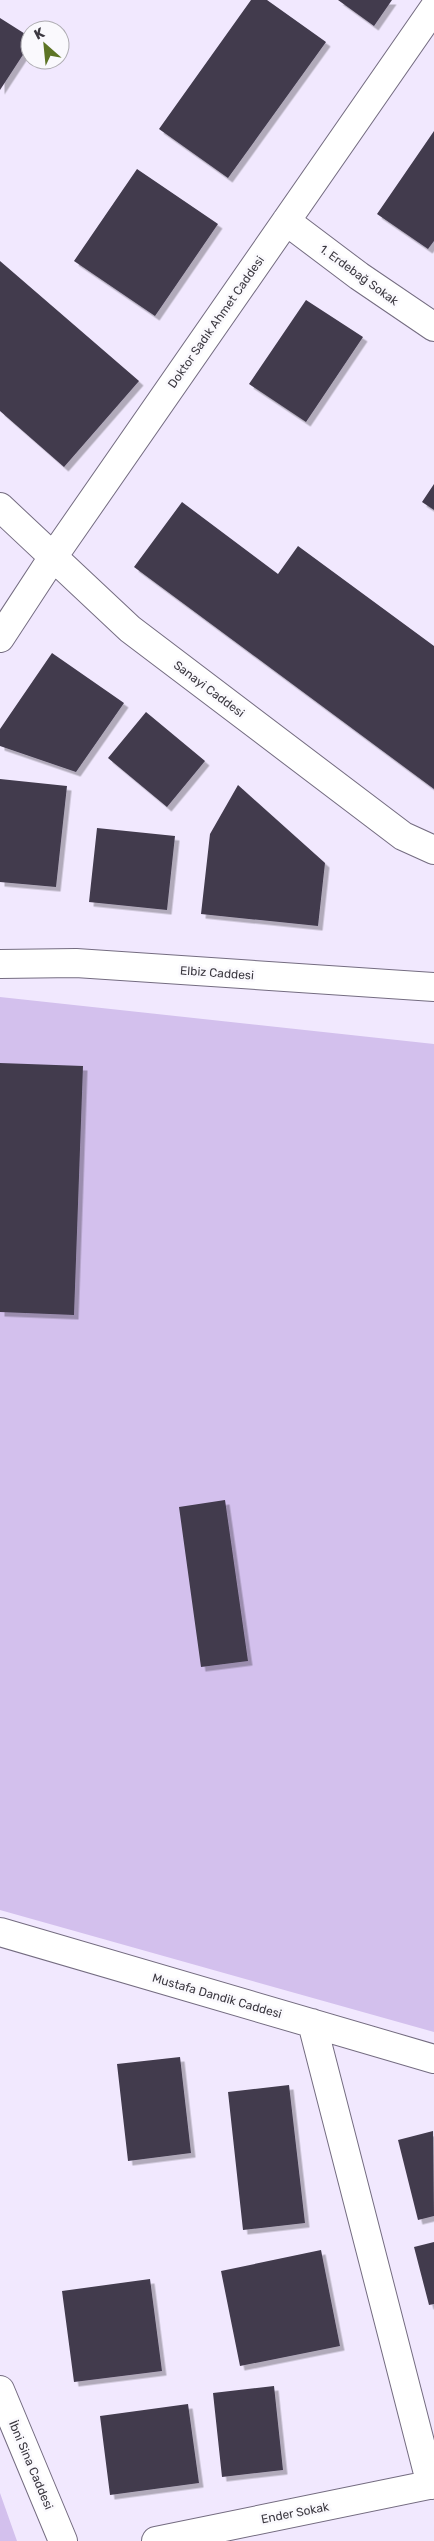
<svg xmlns="http://www.w3.org/2000/svg" width="434" height="2541" viewBox="0 0 434 2541" font-family="Rubik,sans-serif">
<style>
.green{fill:#d3c0ed}
.building{fill:#423b4d;filter:url(#shadow)}
.lines{fill:none;stroke-linecap:round;stroke-linejoin:round}
.minor-casing{stroke:#746c80;stroke-width:30}
.tertiary-casing{stroke:#746c80;stroke-width:30}
.minor{stroke:#fff;stroke-width:28}
.tertiary{stroke:#fff;stroke-width:28}
.labels{text-anchor:middle;dominant-baseline:central;stroke-width:5;stroke-linejoin:round;paint-order:stroke}
.street-label{font-size:12px;fill:#3c3941;stroke:#faf9fd}
</style>
<defs>
<filter id="shadow"><feDropShadow dx="4.5" dy="4.5" stdDeviation="0" flood-color="#0004"/></filter>
</defs>
<rect width="100%" height="100%" fill="#f1e8fe"/>
<path class="green" d="M0 997 434 1044V2032L0 1910Z
M0 2493 17 2541H0Z"/>
<path class="building" d="M251 0H267L326 42 228 178 159 129Z
M338 0H392L374 26Z
M0 18 30 37V44L0 90Z
M434 131V241L428 249 377 214Z
M137 169 218 224 155 316 74 261Z
M0 261 139 381 64 467 0 411Z
M306 300 363 337 306 422 249 384Z
M434 484V510L422 502Z
M182 502 278 574 298 546 434 646V789L134 567Z
M52 653 124 703 76 772 0 746V729Z
M146 712 205 761 167 807 108 758Z
M0 779 67 786 56 887 0 882Z
M238 785 325 863 318 926 201 914 210 834Z
M97 828 175 836 167 910 89 902Z
M0 1063 83 1066 74 1315 0 1312Z
M225 1500 248 1661 201 1667 179 1507Z
M180 2057 191 2153 128 2161 117 2064Z
M289 2085 305 2223 243 2230 228 2092Z
M433 2131 434 2216 418 2220 398 2140Z
M434 2242V2304L429 2305 414 2247Z
M321 2250 340 2346 240 2366 221 2271Z
M150 2279 162 2371 74 2382 62 2291Z
M274 2386 283 2470 222 2477 213 2393Z
M188 2404 199 2483 110 2495 100 2416Z"/>
<g class="lines">
<defs>
<path id="minor" d="M286 221 359 276 434 327
M0 507 130 629 403 836 434 850
M0 638 53 557 434 8
M0 1932 434 2059
M312 2023 431 2485
M0 2390 63 2541
M156 2541 434 2484"/>
<path id="tertiary" d="M0 964 76 963 434 987"/>
</defs>
<use href="#minor" class="minor-casing"/>
<use href="#tertiary" class="tertiary-casing"/>
<use href="#minor" class="minor"/>
<use href="#tertiary" class="tertiary"/>
</g>
<g class="labels">
<g class="street-label">
<text transform="translate(359 275) rotate(36)">1. Erdebağ Sokak</text>
<text transform="translate(216 322) rotate(-55)">Doktor Sadık Ahmet Caddesi</text>
<text transform="translate(209 689) rotate(37)">Sanayi Caddesi</text>
<text transform="translate(217 973) rotate(4)">Elbiz Caddesi</text>
<text transform="translate(217 1996) rotate(16)">Mustafa Dandik Caddesi</text>
<text transform="translate(31 2465) rotate(67)">İbni Sina Caddesi</text>
<text transform="translate(295 2513) rotate(-11)">Ender Sokak</text>
</g>
</g>
<g transform="translate(45 45) rotate(333)"><circle r="24" fill="#faf9fd" stroke="#aeacb2"/>
<path d="M0-4L9 19L0 12L-9 19Z" fill="#5d7425"/>
<text y="-8" font-size="14" font-weight="bold" text-anchor="middle" fill="#3c3941">K</text>
</g>
</svg>
